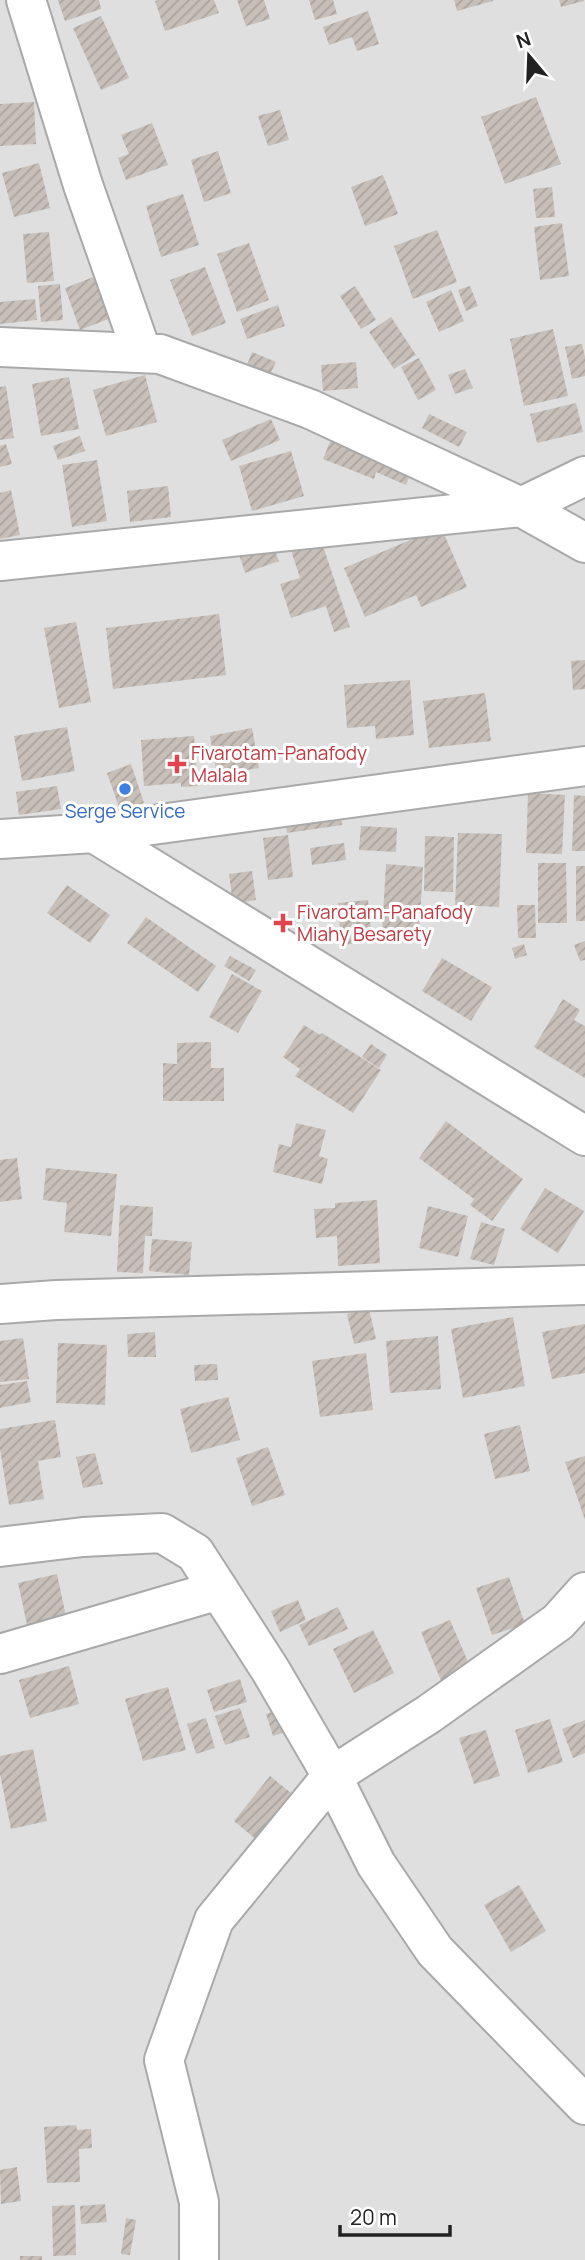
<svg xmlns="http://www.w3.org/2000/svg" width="585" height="2260" viewBox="0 0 585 2260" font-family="Manrope,sans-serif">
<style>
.residential{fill:#e0dfdf}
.building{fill:url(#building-hatch)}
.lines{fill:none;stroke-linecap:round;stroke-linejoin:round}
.minor-casing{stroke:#a9a9a9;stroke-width:42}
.minor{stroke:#fff;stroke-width:38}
.health-dot{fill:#e0444e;stroke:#fff;stroke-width:2.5}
.shop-dot{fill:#3f7fe0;stroke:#fff;stroke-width:2.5}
.labels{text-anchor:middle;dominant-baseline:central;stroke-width:6;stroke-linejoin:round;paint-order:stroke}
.health-label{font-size:19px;fill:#be3a42;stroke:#fff;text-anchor:start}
.shop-label{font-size:19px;fill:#366cbe;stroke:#fff}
</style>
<defs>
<pattern id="building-hatch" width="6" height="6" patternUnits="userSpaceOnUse" patternTransform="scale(1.75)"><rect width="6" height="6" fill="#c7bfb8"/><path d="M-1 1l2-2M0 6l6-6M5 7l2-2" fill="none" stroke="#aba49e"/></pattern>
</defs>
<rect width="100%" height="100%" fill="#f2efe9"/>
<path class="residential" d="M0 0H585V2260H0Z"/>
<path class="building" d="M58 0H99L101 9 65 21Z
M159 0H214L219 13 165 31 155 1Z
M237 0H264L270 19 246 26Z
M309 0H333L337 14 315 20Z
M454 0H493V1L457 11Z
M559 0H584V1L561 7Z
M368 11 379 44 357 51 352 37 329 45 323 27Z
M101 16 129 78 101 90 73 28Z
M536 97 561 164 505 184 481 117Z
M34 102 36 144 0 146V104Z
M280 110 289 140 268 146 258 116Z
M152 123 168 165 126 180 118 158 129 154 121 135Z
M218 151 231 193 204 202 191 160Z
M39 163 50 208 14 217 2 173Z
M383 175 398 214 365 226 351 187Z
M552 187 555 217 536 218 533 189Z
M183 194 199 245 161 257 146 206Z
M562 223 569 276 540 280 534 227Z
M437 230 457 282 413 299 394 246Z
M49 232 54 281 27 283 23 234Z
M249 243 269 300 237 312 217 254Z
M205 267 226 323 192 336 170 280Z
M101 274 116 316 80 330 65 288Z
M60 284 63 320 41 322 38 286Z
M355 286 376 320 361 329 340 296Z
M470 286 478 306 466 311 458 290Z
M451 290 464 321 439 332 426 302Z
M35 299 37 320 0 324V302Z
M278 305 285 326 247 339 240 319Z
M391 317 416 355 394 369 369 332Z
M553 329 568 396 524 406 510 339Z
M582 344 585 357V376L572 379 565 347Z
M252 352 276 362 270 374 247 365Z
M419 358 436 390 418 400 401 367Z
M356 362 358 388 323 391 321 365Z
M465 369 473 388 455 394 448 375Z
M145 375 157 422 106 436 93 390Z
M69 377 79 429 41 436 32 384Z
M6 386 14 438 0 440V387Z
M576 403 583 432 537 443 530 414Z
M429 414 467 432 459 447 422 428Z
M271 419 280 440 231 461 222 440Z
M334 432 414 465 406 485 376 472 374 479 323 459Z
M80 436 85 451 58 460 53 446Z
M6 444 12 464 0 467V446Z
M291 451 304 496 252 511 239 466Z
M97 460 107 521 72 527 62 465Z
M168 486 171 517 130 522 127 491Z
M11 490 20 535 0 539V493Z
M441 527 467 587 421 607 416 595 365 617 344 568Z
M271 540 279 561 245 573 238 551Z
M321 540 350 627 334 632 326 606 291 618 280 584 300 578 291 550Z
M219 614 226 675 113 689 106 628Z
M76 622 91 702 59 708 44 628Z
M585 660V689L573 690 571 661Z
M410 680 414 735 376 739 375 726 347 728 344 685Z
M485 693 491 741 429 748 423 701Z
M67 727 75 771 22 781 14 736Z
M252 728 259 768 217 775 210 736Z
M194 736 198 786 181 787V783L144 786 141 740Z
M131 764 144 803 120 810 107 773Z
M57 786 61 809 19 815 16 792Z
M528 793 565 795 562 854 526 853Z
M574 795 585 796V851H572Z
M340 809 342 825 287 833 285 817Z
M361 826 397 828 396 852 359 850Z
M458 833 502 834 499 907 455 905Z
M288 835 293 877 268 880 263 838Z
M425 836 454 837 453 892 424 891Z
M344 843 346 860 312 865 310 848Z
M538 863H566L567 923H538Z
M386 864 423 867 419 933 382 931Z
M576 866H585V921H576Z
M252 871 256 900 233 904 229 874Z
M67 885 110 915 90 943 47 913Z
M368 900 372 942 341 945 338 903Z
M517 905H535L536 938H518Z
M146 917 216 966 198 992 127 943Z
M585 941V960L580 961 574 945Z
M524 944 527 955 515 959 512 948Z
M230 956 256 970 249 981 224 966Z
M442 958 492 987 471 1021 422 991Z
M232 974 262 991 238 1033 209 1017Z
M563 999 580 1010 574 1020 585 1026V1078L534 1047Z
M304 1025 320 1035 322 1033 381 1070 353 1113 295 1076 300 1069 283 1057Z
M211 1042V1068H224V1101H163V1063L177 1064V1043Z
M371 1044 387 1055 379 1068 362 1057Z
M446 1121 523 1179 492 1221 470 1205 474 1199 419 1158Z
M296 1123 326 1130 319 1156 328 1159 322 1184 273 1172 279 1144 291 1147Z
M17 1158 22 1199 0 1202V1160Z
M46 1168 117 1174 111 1236 64 1232 67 1203 43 1200Z
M545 1188 584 1211 558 1253 520 1229Z
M377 1200 380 1263 338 1266 337 1236 316 1238 314 1209 335 1208V1203Z
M120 1205 153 1207 152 1236H145L143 1273 117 1272Z
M428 1206 468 1216 458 1257 419 1248Z
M481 1222 505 1229 494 1265 470 1259Z
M152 1239 192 1242 189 1275 149 1271Z
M369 1309 376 1339 354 1344 347 1314Z
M513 1317 525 1386 463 1398 451 1329Z
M585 1324V1373L552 1379 542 1332Z
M155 1332 156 1357H128L127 1334Z
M438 1336 441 1389 390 1393 386 1341Z
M23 1338 29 1379 0 1382V1341Z
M58 1343 107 1345 105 1405 56 1403Z
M366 1353 373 1410 320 1417 312 1361Z
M217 1364 218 1380 195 1381 194 1365Z
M27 1381 31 1402 0 1408V1385Z
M228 1397 240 1440 191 1453 180 1409Z
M55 1420 61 1457 38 1461 44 1499 9 1505 0 1449V1429Z
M520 1425 530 1471 495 1479 484 1434Z
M268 1447 285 1495 252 1506 236 1458Z
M95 1453 103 1484 83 1488 76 1457Z
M585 1456V1520L565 1462Z
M57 1574 68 1626 29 1634 18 1583Z
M509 1577 525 1624 492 1635 476 1588Z
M298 1600 306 1620 280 1632 271 1611Z
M338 1607 348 1629 309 1646 299 1625Z
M450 1620 472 1671 442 1683 421 1632Z
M373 1630 394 1673 354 1693 333 1649Z
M69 1666 79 1704 30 1718 19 1680Z
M240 1679 247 1702 214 1712 207 1690Z
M168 1687 186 1750 143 1761 125 1699Z
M240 1708 250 1737 225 1745 215 1716Z
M281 1709 288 1731 273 1736 266 1714Z
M206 1718 215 1748 196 1754 187 1724Z
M550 1719 563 1762 528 1773 515 1730Z
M585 1720V1753L573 1758 562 1729Z
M486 1730 500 1776 474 1784 459 1738Z
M33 1749 47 1821 11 1829 0 1774V1756Z
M270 1776 301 1801 264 1846 234 1821Z
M519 1885 546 1931 511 1952 484 1905Z
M76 2125 77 2130 91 2129 92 2148 79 2149 80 2182 47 2183 44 2127Z
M17 2167 21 2201 1 2204 0 2170Z
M105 2204 107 2222 81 2224 80 2206Z
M75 2205 76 2255 53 2256 52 2206Z
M126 2218 136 2220 130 2255 121 2254Z
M20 2256H42V2260H20Z"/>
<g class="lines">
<defs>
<path id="minor" d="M26 0 83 185 142 353
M0 347 160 354 310 409 521 507 585 543
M0 561 521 507 585 476
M94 833 585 1136
M0 839 94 833 585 766
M0 1304 56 1300 585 1285
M0 1547 83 1537 162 1533 195 1553 271 1671 332 1776 376 1864 435 1951 585 2105
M0 1654 219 1590
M199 2260V2202L164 2060 214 1920 332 1776 429 1714 558 1622 585 1592"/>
</defs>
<use href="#minor" class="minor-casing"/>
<use href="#minor" class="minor"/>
</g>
<g class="health-dot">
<path d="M173.5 753.5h7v7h7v7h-7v7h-7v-7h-7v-7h7z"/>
<path d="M279.5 912.5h7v7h7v7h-7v7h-7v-7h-7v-7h7z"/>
</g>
<circle class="shop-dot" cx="125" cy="789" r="7"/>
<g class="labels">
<g class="health-label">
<text x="191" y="753">Fivarotam-Panafody<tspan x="191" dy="22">Malala</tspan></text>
<text x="297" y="912">Fivarotam-Panafody<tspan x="297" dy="22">Miahy Besarety</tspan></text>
</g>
<g class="shop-label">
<text x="125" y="811">Serge Service</text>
</g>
</g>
<g transform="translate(529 56) rotate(341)" stroke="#ffffff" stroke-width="5" paint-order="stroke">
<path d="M0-5L12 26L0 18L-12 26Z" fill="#222222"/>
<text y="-10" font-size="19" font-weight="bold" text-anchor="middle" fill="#222222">N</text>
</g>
<path d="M340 2225v10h110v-10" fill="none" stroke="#222222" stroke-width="3.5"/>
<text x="350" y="2225" font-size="21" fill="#222222" stroke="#ffffff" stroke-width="5" paint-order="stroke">20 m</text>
</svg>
